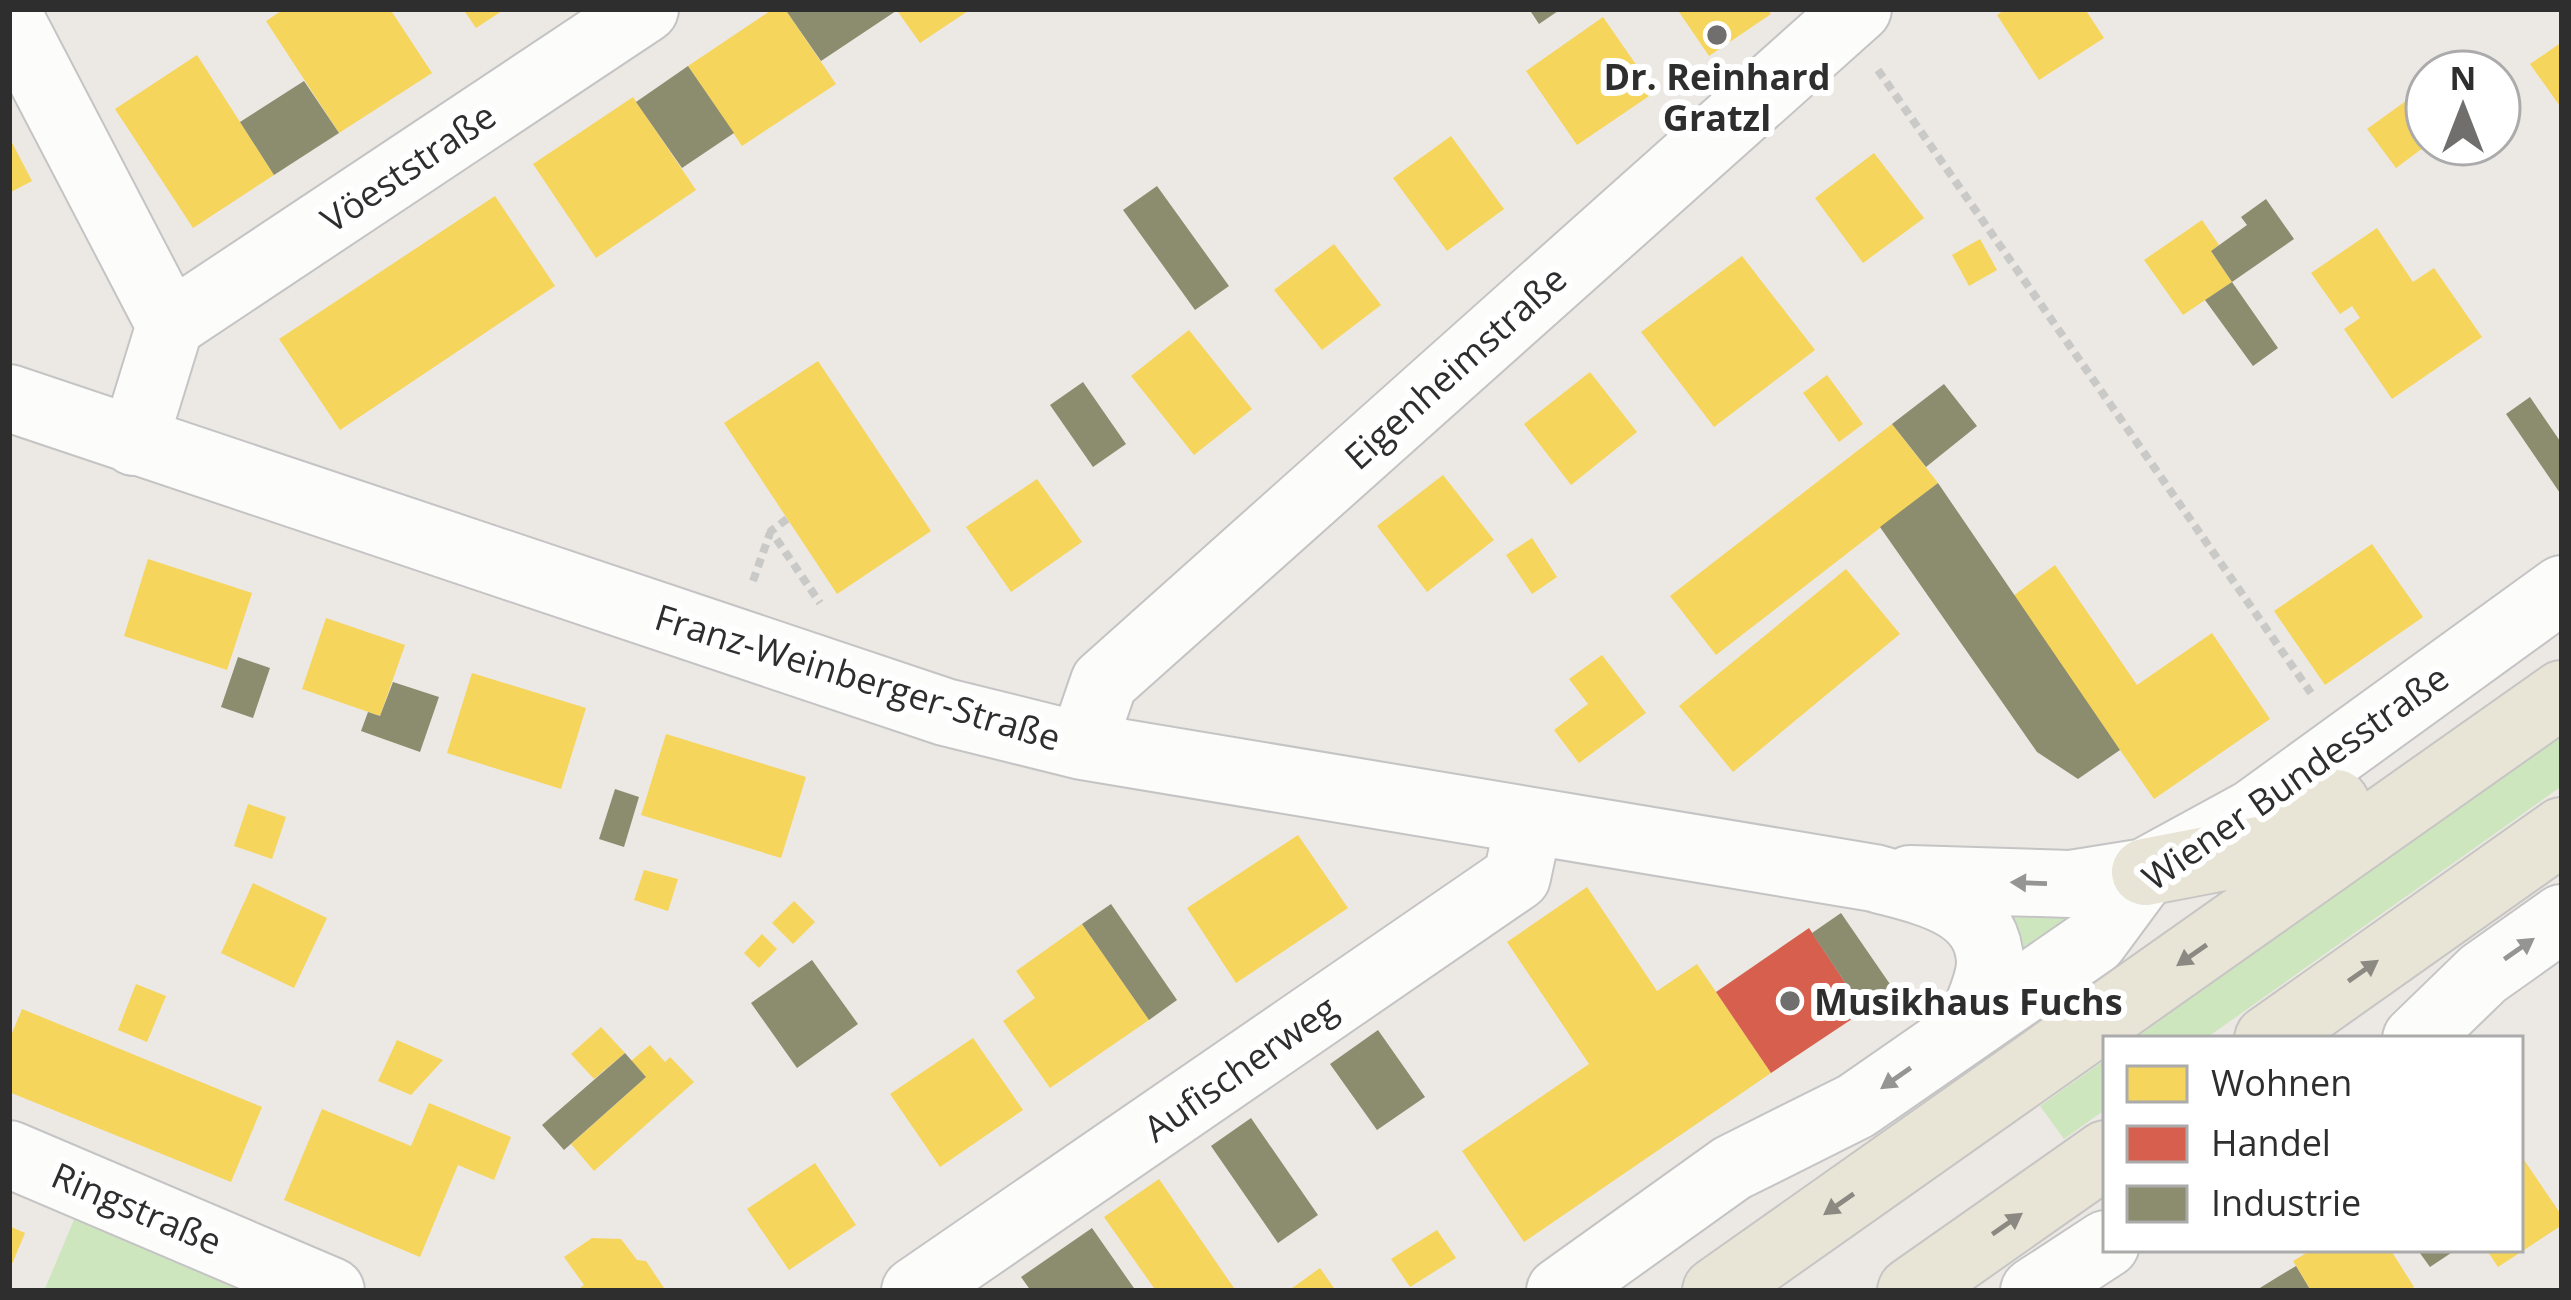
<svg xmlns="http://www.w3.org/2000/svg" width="2571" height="1300" viewBox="0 0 2571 1300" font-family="'Open Sans',sans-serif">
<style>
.green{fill:#cee6be}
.homes{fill:#f6d55c}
.shops{fill:#d6604d}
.industry{fill:#8c8c6e}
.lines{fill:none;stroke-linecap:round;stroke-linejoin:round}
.street-casing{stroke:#c5c4c5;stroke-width:70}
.secondary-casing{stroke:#c5c4c5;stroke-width:70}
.primary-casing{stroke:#c6c5c4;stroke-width:70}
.path{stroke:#c9c9c8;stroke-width:8;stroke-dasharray:9 6;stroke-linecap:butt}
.street{stroke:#fcfcfb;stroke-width:66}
.secondary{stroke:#fcfcfb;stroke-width:66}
.primary{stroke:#e8e4d6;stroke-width:66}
.oneway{fill:#959594}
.oneway2{fill:#8b8982}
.poi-dot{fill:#706f6e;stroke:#fff;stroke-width:4.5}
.labels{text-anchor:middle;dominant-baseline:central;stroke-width:12;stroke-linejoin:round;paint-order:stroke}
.poi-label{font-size:36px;font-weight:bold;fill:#2e2e2e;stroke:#fff}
.street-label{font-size:36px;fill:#2e2e2e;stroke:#fff}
</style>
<rect width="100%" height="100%" fill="#ece8e4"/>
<path class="green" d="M2562 734V786L2205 1039H2134Z
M1992 897 2082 909 2007 982Z
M2106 1059V1109L2064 1139 2040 1106Z
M76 1215 265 1291H44Z"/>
<path class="homes" d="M284 9H390L432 73 339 133 266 21Z
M463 9H505L476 28Z
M773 9H785L836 84 742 146 688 66Z
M896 9H971L920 43Z
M1677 9H1768L1771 14 1709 56Z
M2006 9H2085L2104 38 2039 80 1997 15Z
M1603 17 1655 92 1577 145 1526 71Z
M2562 42V109L2530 64Z
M197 55 274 175 193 228 115 109Z
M2424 88 2427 145 2396 168 2367 129Z
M633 97 696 190 596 258 533 164Z
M1451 136 1504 209 1447 251 1393 178Z
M9 137 32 181 9 193Z
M1874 153 1924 218 1863 263 1815 198Z
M495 196 555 286 340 430 279 339Z
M2202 220 2219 245 2211 251 2232 282 2183 315 2144 260Z
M2377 228 2413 282 2434 268 2482 337 2392 399 2344 329 2360 318 2352 306 2340 314 2311 273Z
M1980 239 1997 270 1969 286 1952 255Z
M1334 244 1381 305 1322 350 1274 290Z
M1742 256 1815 350 1714 427 1641 332Z
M1189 330 1252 409 1194 455 1131 376Z
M818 361 931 531 837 594 724 423Z
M1590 372 1637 432 1571 485 1524 424Z
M1827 375 1863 424 1839 442 1803 393Z
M1892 424 1938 483 1716 655 1670 596Z
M1443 475 1494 540 1427 592 1377 526Z
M1037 479 1082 542 1011 592 966 527Z
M1532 538 1557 577 1532 594 1506 555Z
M2372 544 2423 617 2325 685 2274 611Z
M148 559 252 593 227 670 124 636Z
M2055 565 2137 685 2212 633 2270 719 2154 799 2013 596Z
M1846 569 1900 634 1733 772 1679 706Z
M326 618 405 645 380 716 302 689Z
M1602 655 1646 713 1579 763 1554 730 1588 704 1569 679Z
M472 673 586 708 561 789 447 753Z
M666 734 806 777 781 858 641 815Z
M248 804 286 817 272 859 234 846Z
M1298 835 1348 908 1236 983 1187 908Z
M644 870 678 879 668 911 634 900Z
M253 883 327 918 294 988 221 953Z
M1587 887 1657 991 1697 964 1771 1073 1524 1242 1462 1151 1589 1064 1507 942Z
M794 901 815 922 793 944 772 923Z
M1082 924 1149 1020 1050 1088 1003 1021 1035 998 1016 971Z
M762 934 777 949 759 968 744 953Z
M136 984 166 996 147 1042 118 1030Z
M22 1009 262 1107 231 1182 9 1092V1040Z
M601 1027 625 1053 594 1079 571 1054Z
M973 1038 1023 1110 940 1167 890 1094Z
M397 1040 443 1060 411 1095 378 1081Z
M650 1045 665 1062 670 1057 694 1082 594 1171 571 1144 646 1077 631 1061Z
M429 1103 511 1137 494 1180 458 1165 420 1257 284 1200 322 1109 411 1146Z
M2520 1154 2562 1216V1225L2498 1267 2486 1249H2520Z
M815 1163 856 1225 789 1270 747 1209Z
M1159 1179 1236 1291H1156L1104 1217Z
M9 1226 25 1233 9 1271Z
M1437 1230 1456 1258 1410 1287 1391 1259Z
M592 1238 621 1239 637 1260 646 1261 666 1291H576L584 1285 564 1257Z
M2313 1249H2390L2414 1287 2408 1291H2311L2293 1261Z
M1320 1268 1336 1291H1288Z"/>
<path class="shops" d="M1809 928 1864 1011 1771 1073 1716 992Z"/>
<path class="industry" d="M792 9H899L821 61 787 12Z
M1529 9H1561L1539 24Z
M688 66 734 133 682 168 636 102Z
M304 81 339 133 274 175 240 122Z
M1157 186 1229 286 1195 310 1123 210Z
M2266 199 2294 239 2232 282 2211 251 2247 225 2241 217Z
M2232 282 2278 348 2253 366 2205 300Z
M1083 382 1126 444 1093 467 1050 405Z
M1944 384 1977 426 1926 467 1892 424Z
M2530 397 2562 444V496L2506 414Z
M1938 483 2120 750 2078 779 2037 752 1880 527Z
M238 657 270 668 253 718 221 707Z
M393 682 439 697 420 752 361 731 368 712 380 716Z
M615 789 639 797 624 847 599 839Z
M1111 904 1177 1000 1149 1020 1082 924Z
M1841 913 1894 990 1864 1011 1812 933Z
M812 960 858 1024 797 1068 751 1003Z
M1378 1030 1425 1097 1377 1130 1330 1064Z
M625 1053 646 1077 564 1150 542 1125Z
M1251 1118 1318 1215 1278 1243 1211 1146Z
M1092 1228 1136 1291H1031L1021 1277Z
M2417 1249H2457L2430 1267Z
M2296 1266 2311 1291H2255L2276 1278Z"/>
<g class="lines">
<defs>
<path id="street" d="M9 16 170 325 134 442
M170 325 645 9
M9 398 945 712 1082 746 1874 878C1920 891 1988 901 1990 962 1990 983 1977 1007 1970 1027
M1082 746 1104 682 1858 9
M1910 879 2070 884 2145 872
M9 1154 331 1291
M915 1291 1517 877 1529 821
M1560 1291 1732 1168 1856 1106 2094 941 2145 872 2253 813 2562 589"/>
<path id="secondary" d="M2416 1039 2483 974 2562 918
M2034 1291 2106 1244"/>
<path id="primary" d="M2145 872 2270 848 2336 803
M2268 1039 2562 831
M1716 1291 2562 694
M1911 1291 2106 1154"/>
</defs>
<use href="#street" class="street-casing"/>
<use href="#secondary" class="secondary-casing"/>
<use href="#primary" class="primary-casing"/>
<path class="path" d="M1878 70 2311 693
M787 519 771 531 820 603
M753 581 770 533"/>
<use href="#street" class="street"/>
<use href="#secondary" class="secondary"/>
<use href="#primary" class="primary"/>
</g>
<defs><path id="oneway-solid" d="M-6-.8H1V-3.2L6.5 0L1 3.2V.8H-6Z" transform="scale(3)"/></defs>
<g class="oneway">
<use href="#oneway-solid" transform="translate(2029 883) rotate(-178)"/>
<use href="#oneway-solid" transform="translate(2519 949) rotate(-35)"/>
<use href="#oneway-solid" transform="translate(1896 1078) rotate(145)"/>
</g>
<g class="oneway2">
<use href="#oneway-solid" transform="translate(2192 955) rotate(145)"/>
<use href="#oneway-solid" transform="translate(2363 971) rotate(-35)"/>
<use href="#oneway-solid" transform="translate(1839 1204) rotate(145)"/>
<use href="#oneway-solid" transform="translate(2007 1224) rotate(-35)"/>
</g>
<g class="poi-dot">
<circle cx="1717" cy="35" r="12"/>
<circle cx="1790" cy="1001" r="12"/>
</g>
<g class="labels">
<g class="poi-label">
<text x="1717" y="76">Dr. Reinhard<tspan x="1717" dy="41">Gratzl</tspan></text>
<text x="1814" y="1001" text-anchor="start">Musikhaus Fuchs</text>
</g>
<g class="street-label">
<text transform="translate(408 167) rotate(-34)">Vöeststraße</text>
<text transform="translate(1455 367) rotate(-42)">Eigenheimstraße</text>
<text transform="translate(858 677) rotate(17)">Franz-Weinberger-Straße</text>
<text transform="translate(2295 777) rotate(-35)">Wiener Bundesstraße</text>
<text transform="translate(1240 1068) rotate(-35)">Aufischerweg</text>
<text transform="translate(137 1208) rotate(23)">Ringstraße</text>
</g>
</g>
<rect width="2571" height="1300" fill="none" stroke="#2e2e2e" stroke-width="24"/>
<rect x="2103" y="1036" width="420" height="216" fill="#ffffff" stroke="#ababab" stroke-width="3"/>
<rect x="2127" y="1066" width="60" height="36" fill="#f6d55c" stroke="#ababab" stroke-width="3"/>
<text x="2211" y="1096" font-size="36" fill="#2e2e2e">Wohnen</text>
<rect x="2127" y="1126" width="60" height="36" fill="#d6604d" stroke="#ababab" stroke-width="3"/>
<text x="2211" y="1156" font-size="36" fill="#2e2e2e">Handel</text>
<rect x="2127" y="1186" width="60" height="36" fill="#8c8c6e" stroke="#ababab" stroke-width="3"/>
<text x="2211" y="1216" font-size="36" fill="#2e2e2e">Industrie</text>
<g transform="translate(2463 108)"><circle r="57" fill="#ffffff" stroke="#ababab" stroke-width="3"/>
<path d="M0-9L21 45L0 30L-21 45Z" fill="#706f6e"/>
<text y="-18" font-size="33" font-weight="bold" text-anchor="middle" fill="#2e2e2e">N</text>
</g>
</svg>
